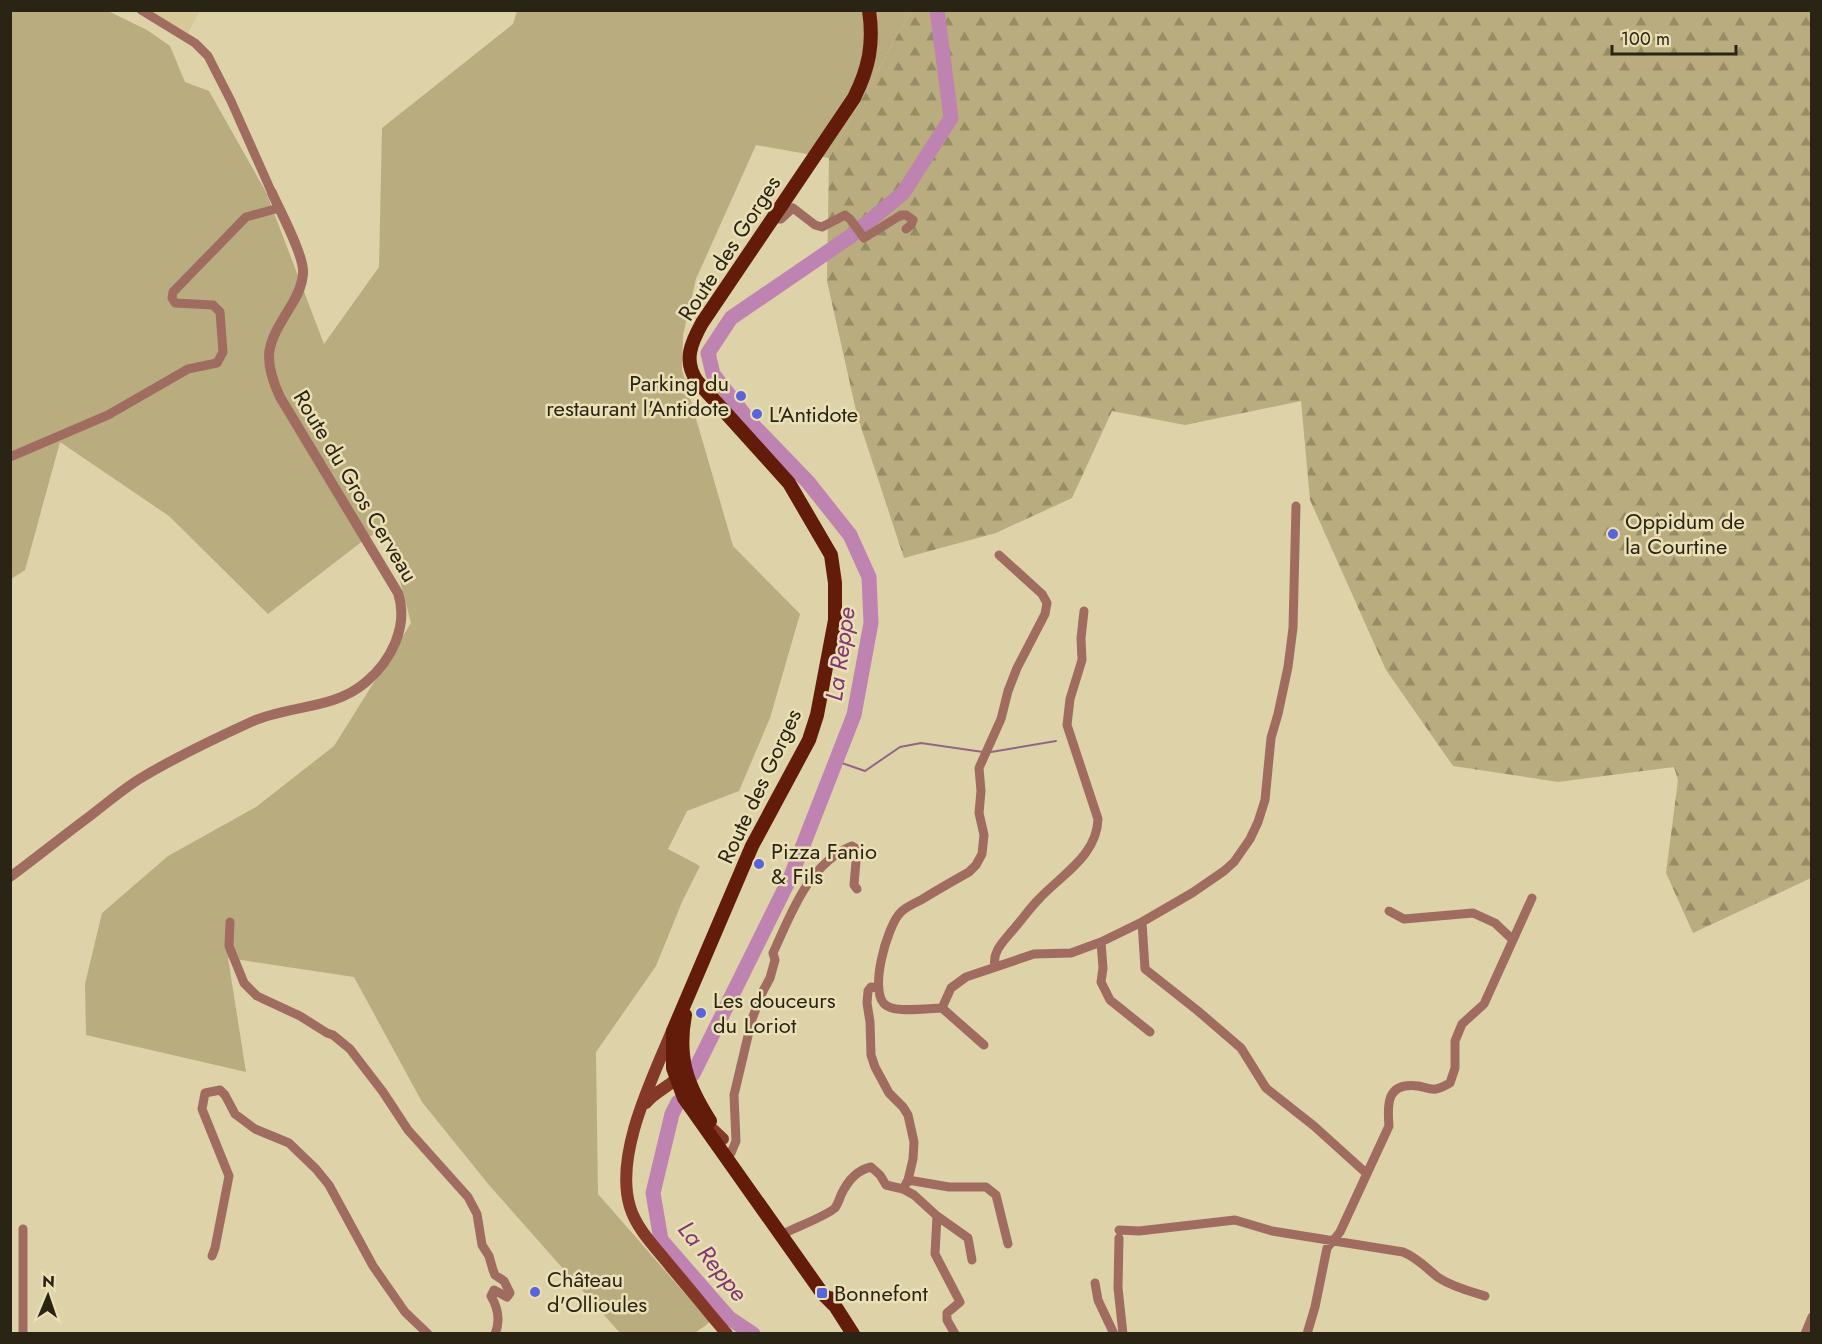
<svg xmlns="http://www.w3.org/2000/svg" width="1822" height="1344" viewBox="0 0 1822 1344" font-family="Jost,sans-serif">
<style>
.built{fill:#d6c897}
.green{fill:#b9ac7e}
.forest{fill:url(#forest-firs)}
.lines{fill:none;stroke-linecap:round;stroke-linejoin:round}
.stream{stroke:#926683;stroke-width:2}
.river{stroke:#bf83b2;stroke-width:15}
.minor{stroke:#a16c60;stroke-width:9}
.tertiary{stroke:#a16c60;stroke-width:10}
.secondary{stroke:#843928;stroke-width:12}
.primary{stroke:#631b0a;stroke-width:14}
.poi-dot{fill:#5764db;stroke:#ebdfb5;stroke-width:2}
.labels{text-anchor:middle;dominant-baseline:central;stroke-width:5;stroke-linejoin:round;paint-order:stroke}
.street-label{font-size:22px;fill:#292414;stroke:#ebdfb5}
.poi-label{font-size:22px;fill:#292414;stroke:#ebdfb5;text-anchor:start}
.water-label{font-size:24px;font-style:italic;fill:#803773;stroke:#ebdfb5}
</style>
<defs>
<pattern id="forest-firs" width="22" height="20" patternUnits="userSpaceOnUse" patternTransform="scale(1.5)"><rect width="22" height="20" fill="#b9ac7e"/><path d="M5 1l3.5 6h-7zM16 11l3.5 6h-7z" fill="#968c66"/></pattern>
</defs>
<rect width="100%" height="100%" fill="#ded2a9"/>
<path class="built" d="M150 11H200L188 33Z"/>
<path class="green" d="M11 11H108L147 30 170 46 185 82 209 91 266 192 324 344 379 267 382 128 513 24 517 11H911L829 158 756 145 696 279 683 335 682 370 733 546 800 614 770 718 739 791 687 811 668 849 700 866 682 902 656 966 596 1052 598 1194 710 1322 695 1333H620L489 1185 422 1102 354 977 228 958 246 1072 86 1035 85 984 102 913 168 856 256 807 334 746 411 623 386 527 364 540 268 614 169 516 60 442 25 570 11 579Z"/>
<path class="forest" d="M911 11H1811V878L1693 933 1666 873 1678 780 1674 767 1558 782 1453 766 1386 670 1310 500 1301 401 1185 425 1112 411 1072 498 996 533 904 558 857 415 827 281 829 158Z"/>
<g class="lines">
<path class="stream" d="M991 752 1056 741
M836 761 865 771 900 747 921 743 983 752"/>
<path class="river" d="M693 1074 791 876 854 715 871 623 869 577 850 535 808 482 750 422 713 374 708 353 731 318 851 236 903 193 951 118 937 10
M678 1102 672 1114 653 1193 661 1240 729 1318 753 1334"/>
<path class="minor" d="M141 10 195 43 208 56 231 101 272 193
M773 219H781L793 208 815 225 822 227 845 215 850 219 864 238 901 215H906L913 220 911 225 906 229
M10 457 108 415 188 369 217 363 223 352 220 312 213 305 175 303 172 298 173 292 246 217 279 208
M999 555 1042 594 1047 603 1045 614 1017 668 1008 691 1001 719 979 768 981 791 979 813 984 835 982 854 976 865 969 872C953 881 937 890 921 900 915 903 906 907 901 912 887 925 867 996 887 1006 898 1013 929 1008 942 1008L951 988 966 977 1034 954 1071 953 1101 942 1142 922 1192 893 1224 871 1234 862 1250 839 1258 822 1265 800 1271 738 1278 714 1288 667 1293 628 1296 506
M1389 911 1404 919 1473 913 1495 923 1513 940
M230 922 229 946 244 983 257 996 300 1016 327 1033 333 1035 350 1049 383 1092 408 1130 468 1197 477 1214 482 1245 489 1256 493 1270 495 1275 504 1281 510 1293 507 1297 494 1290 491 1296C498 1308 501 1320 495 1334
M1142 922 1145 969 1198 1011 1241 1048 1266 1088 1314 1126 1366 1173
M1101 942 1103 968 1101 982 1110 1000 1150 1032
M995 967C992 952 1002 943 1012 931 1021 921 1029 909 1039 899 1061 875 1097 856 1098 819L1067 725 1070 699 1082 660 1081 638 1084 611
M942 1008 984 1045
M731 1153 736 1141 734 1095 752 1019 763 991 770 978 775 960 773 953C791 914 808 864 852 846L857 849 854 885 857 889
M908 1180 949 1187H986L996 1195 1008 1244
M903 1189 914 1195 937 1216 968 1238 972 1260
M937 1216 935 1254 960 1302 947 1313V1320L955 1334
M23 1229V1334
M1119 1230 1139 1231 1235 1220 1272 1231 1403 1252C1418 1258 1427 1269 1439 1278 1453 1287 1469 1291 1485 1296
M787 1232C799 1226 826 1216 835 1208 838 1204 839 1200 841 1195 847 1182 857 1170 871 1167L880 1175 886 1185 903 1189 908 1180 913 1159 914 1142 908 1115 903 1107 889 1093 875 1067 871 1055 870 1022 867 1003 868 991 871 987 879 988
M1119 1238 1118 1288 1123 1334
M212 1256 215 1248 229 1176 202 1109 205 1093 220 1090 225 1095 235 1114 255 1129 289 1143 316 1169 329 1185 373 1266 405 1312 428 1334
M1095 1283 1098 1300 1114 1334
M1307 1334 1315 1307 1327 1248 1340 1232 1389 1126C1387 1103 1387 1082 1418 1086 1424 1087 1431 1090 1436 1089 1441 1088 1446 1085 1450 1083L1455 1068V1041L1462 1024 1484 1004 1532 898
M1805 1334 1812 1317"/>
<path class="tertiary" d="M10 877C37 857 63 836 90 816 107 803 123 789 141 778 174 758 216 738 251 722 288 705 334 710 366 682 391 661 409 626 398 593L280 397C260 354 269 342 292 304 298 294 302 286 303 274 305 257 280 211 272 193"/>
<path class="secondary" d="M672 1031C652 1079 614 1155 630 1207 637 1230 656 1248 671 1267 690 1289 708 1312 727 1334
M646 1103C656 1090 673 1086 682 1072
M708 1125 723 1139"/>
<path class="primary" d="M685 1015C677 1058 687 1085 710 1121
M830 1298 853 1334
M834 1305 822 1293 684 1098 673 1068V1031L752 846 809 740 817 715 835 620V583L831 555 789 483 697 381C683 361 691 343 702 323L854 98C869 68 874 44 869 10"/>
</g>
<g class="poi-dot">
<circle cx="741" cy="396" r="6"/>
<circle cx="757" cy="414" r="6"/>
<circle cx="1613" cy="534" r="6"/>
<circle cx="759" cy="864" r="6"/>
<circle cx="701" cy="1013" r="6"/>
<circle cx="535" cy="1292" r="6"/>
<rect x="816" y="1287" width="12" height="12" rx="3"/>
</g>
<g class="labels">
<g class="street-label">
<text transform="translate(729 248) rotate(-57)">Route des Gorges</text>
<text transform="translate(356 486) rotate(59)">Route du Gros Cerveau</text>
<text transform="translate(759 786) rotate(-65)">Route des Gorges</text>
</g>
<g class="poi-label">
<text x="729" y="383" text-anchor="end">Parking du<tspan x="729" dy="25">restaurant l'Antidote</tspan></text>
<text x="769" y="414">L'Antidote</text>
<text x="1625" y="521">Oppidum de<tspan x="1625" dy="25">la Courtine</tspan></text>
<text x="771" y="851">Pizza Fanio<tspan x="771" dy="25">&amp; Fils</tspan></text>
<text x="713" y="1000">Les douceurs<tspan x="713" dy="25">du Loriot</tspan></text>
<text x="547" y="1279">Château<tspan x="547" dy="25">d'Ollioules</tspan></text>
<text x="834" y="1293">Bonnefont</text>
</g>
<g class="water-label">
<text transform="translate(840 654) rotate(-82)">La Reppe</text>
<text transform="translate(713 1261) rotate(51)">La Reppe</text>
</g>
</g>
<rect width="1822" height="1344" fill="none" stroke="#292414" stroke-width="24"/>
<g transform="translate(48 1296) rotate(2)" stroke="#ebdfb5" stroke-width="4.5" paint-order="stroke">
<path d="M0-4.5L10 22L0 15L-10 22Z" fill="#292414"/>
<text y="-9" font-size="16" font-weight="bold" text-anchor="middle" fill="#292414">N</text>
</g>
<path d="M1612 45v9h124v-9" fill="none" stroke="#292414" stroke-width="3"/>
<text x="1621" y="45" font-size="18" fill="#292414" stroke="#ebdfb5" stroke-width="4.5" paint-order="stroke">100 m</text>
</svg>
